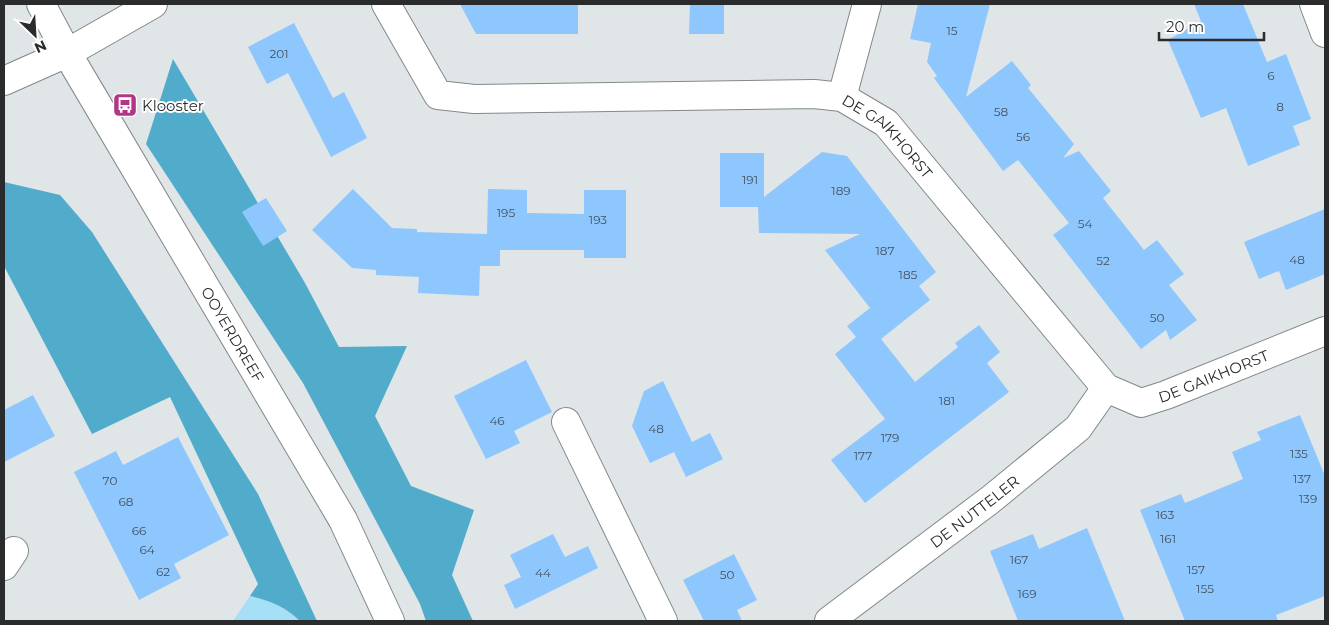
<svg xmlns="http://www.w3.org/2000/svg" width="1329" height="625" viewBox="0 0 1329 625" font-family="Montserrat,sans-serif">
<style>
.green{fill:#a6e0f6}
.forest{fill:#51accc}
.building{fill:#8ec7fe}
.lines{fill:none;stroke-linecap:round;stroke-linejoin:round}
.minor-casing{stroke:#83888a;stroke-width:30}
.tertiary-casing{stroke:#83888a;stroke-width:30}
.minor{stroke:#fff;stroke-width:28}
.tertiary{stroke:#fff;stroke-width:28}
.labels{text-anchor:middle;dominant-baseline:central;stroke-width:4;stroke-linejoin:round;paint-order:stroke}
.number-label{font-size:12px;fill:#425260}
.poi-label{font-size:15px;fill:#292b2c;stroke:#fff;text-anchor:start}
.street-label{font-size:15px;fill:#292b2c;stroke:#fff}
</style>
<rect width="100%" height="100%" fill="#e0e5e7"/>
<path class="green" d="M250 596C269 600 286 607 300 621H233Z"/>
<path class="forest" d="M173 59 305 283 339 347 407 346 375 416 411 486 474 510 452 575 473 621H426L420 604 303 383 146 144Z
M4 182 60 195 92 232 258 494 317 621H300C286 607 269 600 250 596L258 584 170 397 92 434 4 266Z"/>
<path class="building" d="M460 4 578 5V34H476Z
M690 4H724V34H689Z
M918 4H990L966 97 1012 61 1031 85 1028 88 1074 144 1063 158 1079 151 1111 191 1103 198 1144 250 1157 240 1184 274 1169 285 1197 320 1170 340 1166 330 1141 349 1053 235 1069 223 1018 160 1003 171 934 78 937 76 927 62 931 43 910 39Z
M1194 4H1243L1267 62 1286 54 1311 119 1293 126 1300 145 1248 166 1226 108 1201 118 1168 40 1201 21Z
M294 23 333 98 344 92 367 138 331 157 288 73 267 84 248 47Z
M822 152 847 156 936 272 919 286 930 300 881 339 915 382 958 347 955 343 979 325 1000 352 987 363 1009 392 865 503 831 460 885 419 835 354 856 337 847 326 870 308 825 250 860 234 759 233 758 207H720V153H764V197Z
M353 189 392 228 417 229V232L487 234 488 189 527 190V213L584 214V190H626V258H584V250H500V266H480L479 296 418 293 419 277 376 275V270L352 268 312 230Z
M266 198 287 231 263 246 242 212Z
M1325 209V274L1286 290 1279 271 1259 279 1244 242Z
M526 360 552 412 514 431 520 443 486 459 454 396Z
M663 381 692 442 710 433 723 459 686 477 674 452 650 463 632 426 644 391Z
M33 395 55 436 4 462V410Z
M1300 415 1325 476V596L1276 615 1278 621H1185L1140 510 1181 494 1185 503 1243 479 1232 452 1261 440 1257 432Z
M178 437 229 535 174 564 181 578 139 600 74 472 116 451 123 465Z
M1087 528 1125 621H1018L990 551 1033 534 1039 549Z
M553 534 565 557 588 546 598 568 515 609 504 585 521 577 510 555Z
M734 554 757 600 737 610 742 621H704L683 580Z"/>
<g class="lines">
<defs>
<g id="minor">
<path id="s1" d="M386 4 438 95 474 99 814 94 842 97 886 123 1106 388 1141 403 1166 395 1325 331"/>
<path d="M1314 4 1325 33"/>
<path d="M4 81 67 53 153 4"/>
<path d="M842 97 867 4"/>
<path d="M566 422 663 621"/>
<path d="M4 566 14 551"/>
<path id="s2" d="M829 621 990 500 1078 428 1106 388"/>
</g>
<g id="tertiary">
<path id="s3" d="M41 4 67 53 343 520 390 621"/>
</g>
</defs>
<use href="#minor" class="minor-casing"/>
<use href="#tertiary" class="tertiary-casing"/>
<use href="#minor" class="minor"/>
<use href="#tertiary" class="tertiary"/>
</g>
<defs>
<symbol id="bus-square" viewBox="-11 -11 22 22"><rect x="-9" y="-9" width="18" height="18" rx="4" fill="#b23686" stroke="#fff"/><path d="M-5-6H5V4H4V6H2V4H-2V6H-4V4H-5ZM-3.5-4V0h7V-4ZM-3.5 1.2v1.5H-2V1.2ZM2 1.2v1.5H3.5V1.2Z" fill="#fff"/></symbol>
</defs>
<g fill-rule="evenodd">
<use href="#bus-square" x="111" y="91" width="28" height="28"/>
</g>
<g class="labels">
<g class="number-label">
<text x="952" y="30">15</text>
<text x="279" y="53">201</text>
<text x="1271" y="75">6</text>
<text x="1280" y="106">8</text>
<text x="1001" y="111">58</text>
<text x="1023" y="136">56</text>
<text x="750" y="179">191</text>
<text x="841" y="190">189</text>
<text x="506" y="212">195</text>
<text x="598" y="219">193</text>
<text x="1085" y="223">54</text>
<text x="885" y="250">187</text>
<text x="1297" y="259">48</text>
<text x="1103" y="260">52</text>
<text x="908" y="274">185</text>
<text x="1157" y="317">50</text>
<text x="947" y="400">181</text>
<text x="497" y="420">46</text>
<text x="656" y="428">48</text>
<text x="890" y="437">179</text>
<text x="1299" y="453">135</text>
<text x="863" y="455">177</text>
<text x="1302" y="478">137</text>
<text x="110" y="480">70</text>
<text x="1308" y="498">139</text>
<text x="126" y="501">68</text>
<text x="1165" y="514">163</text>
<text x="139" y="530">66</text>
<text x="1168" y="538">161</text>
<text x="147" y="549">64</text>
<text x="1019" y="559">167</text>
<text x="1196" y="569">157</text>
<text x="163" y="571">62</text>
<text x="543" y="572">44</text>
<text x="727" y="574">50</text>
<text x="1205" y="588">155</text>
<text x="1027" y="593">169</text>
</g>
<g class="poi-label">
<text x="142" y="105">Klooster</text>
</g>
<g class="street-label">
<text stroke="none"><textPath href="#s1" startOffset="570">DE GAIKHORST</textPath></text>
<text stroke="none"><textPath href="#s3" startOffset="382">OOYERDREEF</textPath></text>
<text stroke="none"><textPath href="#s1" startOffset="1020">DE GAIKHORST</textPath></text>
<text stroke="none"><textPath href="#s2" startOffset="182">DE NUTTELER</textPath></text>
</g>
</g>
<rect width="1329" height="625" fill="none" stroke="#292b2c" stroke-width="10"/>
<g transform="translate(35 35) rotate(155)" stroke="#ffffff" stroke-width="4" paint-order="stroke">
<path d="M0-4L9 19L0 12L-9 19Z" fill="#292b2c"/>
<text y="-8" font-size="14" font-weight="bold" text-anchor="middle" fill="#292b2c">N</text>
</g>
<path d="M1159 32v8h105v-8" fill="none" stroke="#292b2c" stroke-width="2.5"/>
<text x="1166" y="32" font-size="15" fill="#292b2c" stroke="#ffffff" stroke-width="4" paint-order="stroke">20 m</text>
</svg>
